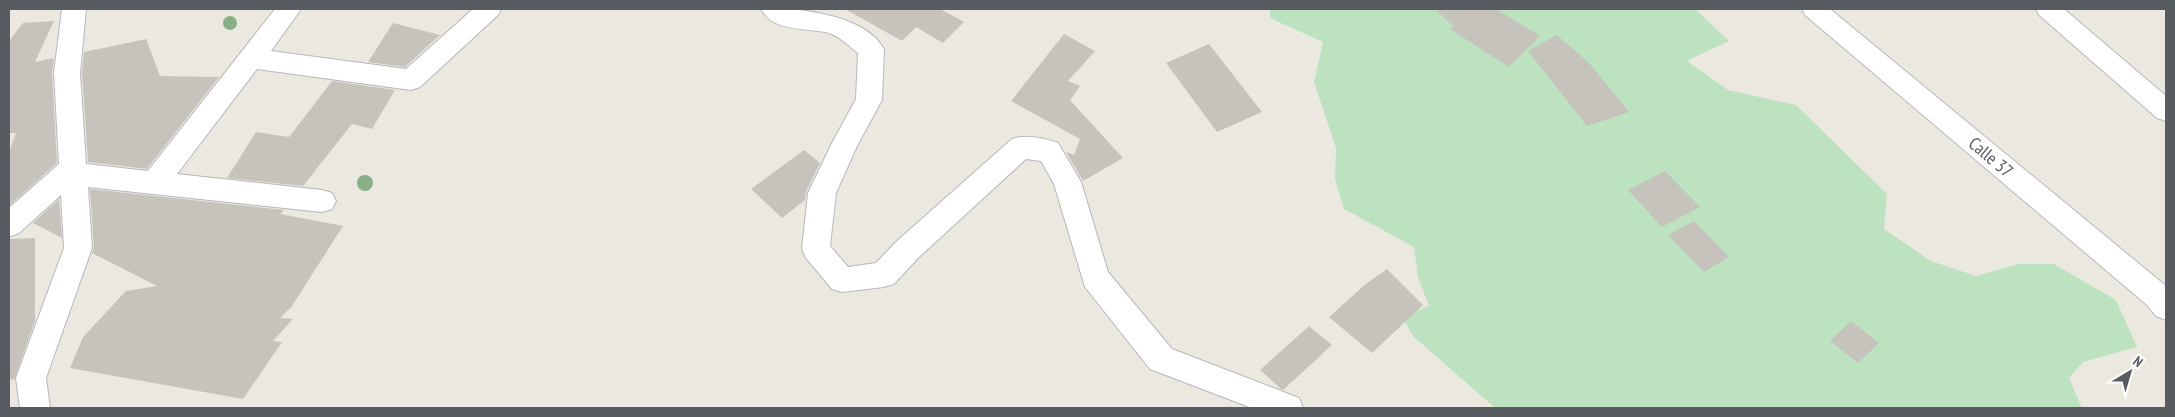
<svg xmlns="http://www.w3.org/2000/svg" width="2175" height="417" viewBox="0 0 2175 417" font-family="'PT Sans Narrow',sans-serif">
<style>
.green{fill:#bce2c0}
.building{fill:#c6c3bd}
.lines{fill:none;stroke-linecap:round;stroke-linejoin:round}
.minor-casing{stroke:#b5b7bc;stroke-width:2}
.minor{fill:#fff;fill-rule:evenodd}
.tree{fill:#88af88}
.labels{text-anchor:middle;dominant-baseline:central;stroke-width:5;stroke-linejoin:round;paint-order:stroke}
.street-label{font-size:18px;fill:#585b60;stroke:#fff}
</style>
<rect width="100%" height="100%" fill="#ebe9df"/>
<path class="green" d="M1270 9H1695L1729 41 1687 61 1728 90 1796 105 1887 194 1884 229 1931 261 1976 276 2018 264H2054L2116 300 2137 347 2083 362 2069 378 2082 408H1495L1413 336 1402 317 1429 306 1418 277 1414 247 1344 209 1335 179 1336 148 1314 82 1323 42 1270 18Z"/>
<path class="building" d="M845 9H940L964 22 943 43 916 27 902 41Z
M1435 9H1496L1540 36 1509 67 1450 29 1453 26Z
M54 21 35 62 54 58 52 73 57 163 9 206V152L16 133H9V41L23 23Z
M393 23 440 35 405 67 368 62Z
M1064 34 1095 51 1068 81 1080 86 1070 100 1123 158 1083 181 1066 152 1074 155 1080 139 1011 101Z
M1557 35 1589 63 1629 112 1587 126 1528 51Z
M146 39 160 76 219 77 147 169 88 162 82 73 84 52Z
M1209 44 1262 112 1217 132 1166 63Z
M332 81 395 90 372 129 352 124 303 186 227 178 256 132 289 137Z
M804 150 820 163 806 192 805 200 782 218 751 189Z
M1665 171 1700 207 1662 227 1628 190Z
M90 189 284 210 280 214 343 226 292 306 280 318 293 319 273 341 282 342 243 399 70 368 83 337 126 291 157 286 92 253 94 248Z
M59 199 62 238 33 223Z
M1694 221 1729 257 1704 272 1668 235Z
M35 238V321L14 380 9 379V239Z
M1387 269 1423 305 1372 353 1329 317 1367 283Z
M1851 321 1879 343 1858 363 1830 341Z
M1309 326 1332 345 1283 390 1281 389 1260 370Z"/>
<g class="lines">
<defs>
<path id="minor" d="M62 9H86L80 73 86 164 148 171 275 9H301L271 51 406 69 473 9H501L498 15 420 87 411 90 257 69 177 174 322 190 332 193 336 201 332 209 322 212 88 187 92 248 46 378 50 408H20L16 378 64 248 61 195 19 233 9 237V208L59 164 54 73Z
M761 9C796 7 865 14 884 49L882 100 857 146 836 193 830 246 848 267 876 263 897 241 1012 139C1026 134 1044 138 1058 143L1081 182 1108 272 1172 349 1299 398 1303 408H1252L1150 369 1085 287 1054 184 1041 161 1026 159 917 259 894 284 884 287 842 292 832 289 806 258 802 249 808 193 832 143 856 99 858 53C850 47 839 36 829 33 806 27 774 33 761 9Z
M1802 9H1830L2166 286V320L2156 316 2147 305 1805 15Z
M2036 9H2064L2166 96V121L2157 118 2039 15Z"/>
</defs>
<use href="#minor" class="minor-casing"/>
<use href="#minor" class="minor"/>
</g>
<g class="tree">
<circle cx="230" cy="23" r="7"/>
<circle cx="365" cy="183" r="8"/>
</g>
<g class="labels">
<g class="street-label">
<text transform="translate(1991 157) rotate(40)">Calle 37</text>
</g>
</g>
<rect width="2175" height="417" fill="none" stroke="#585b60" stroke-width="20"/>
<g transform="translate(2130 372) rotate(38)" stroke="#ffffff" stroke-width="4" paint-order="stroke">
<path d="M0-4L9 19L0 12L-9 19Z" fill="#585b60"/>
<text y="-8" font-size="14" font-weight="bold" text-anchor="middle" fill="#585b60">N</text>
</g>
</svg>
